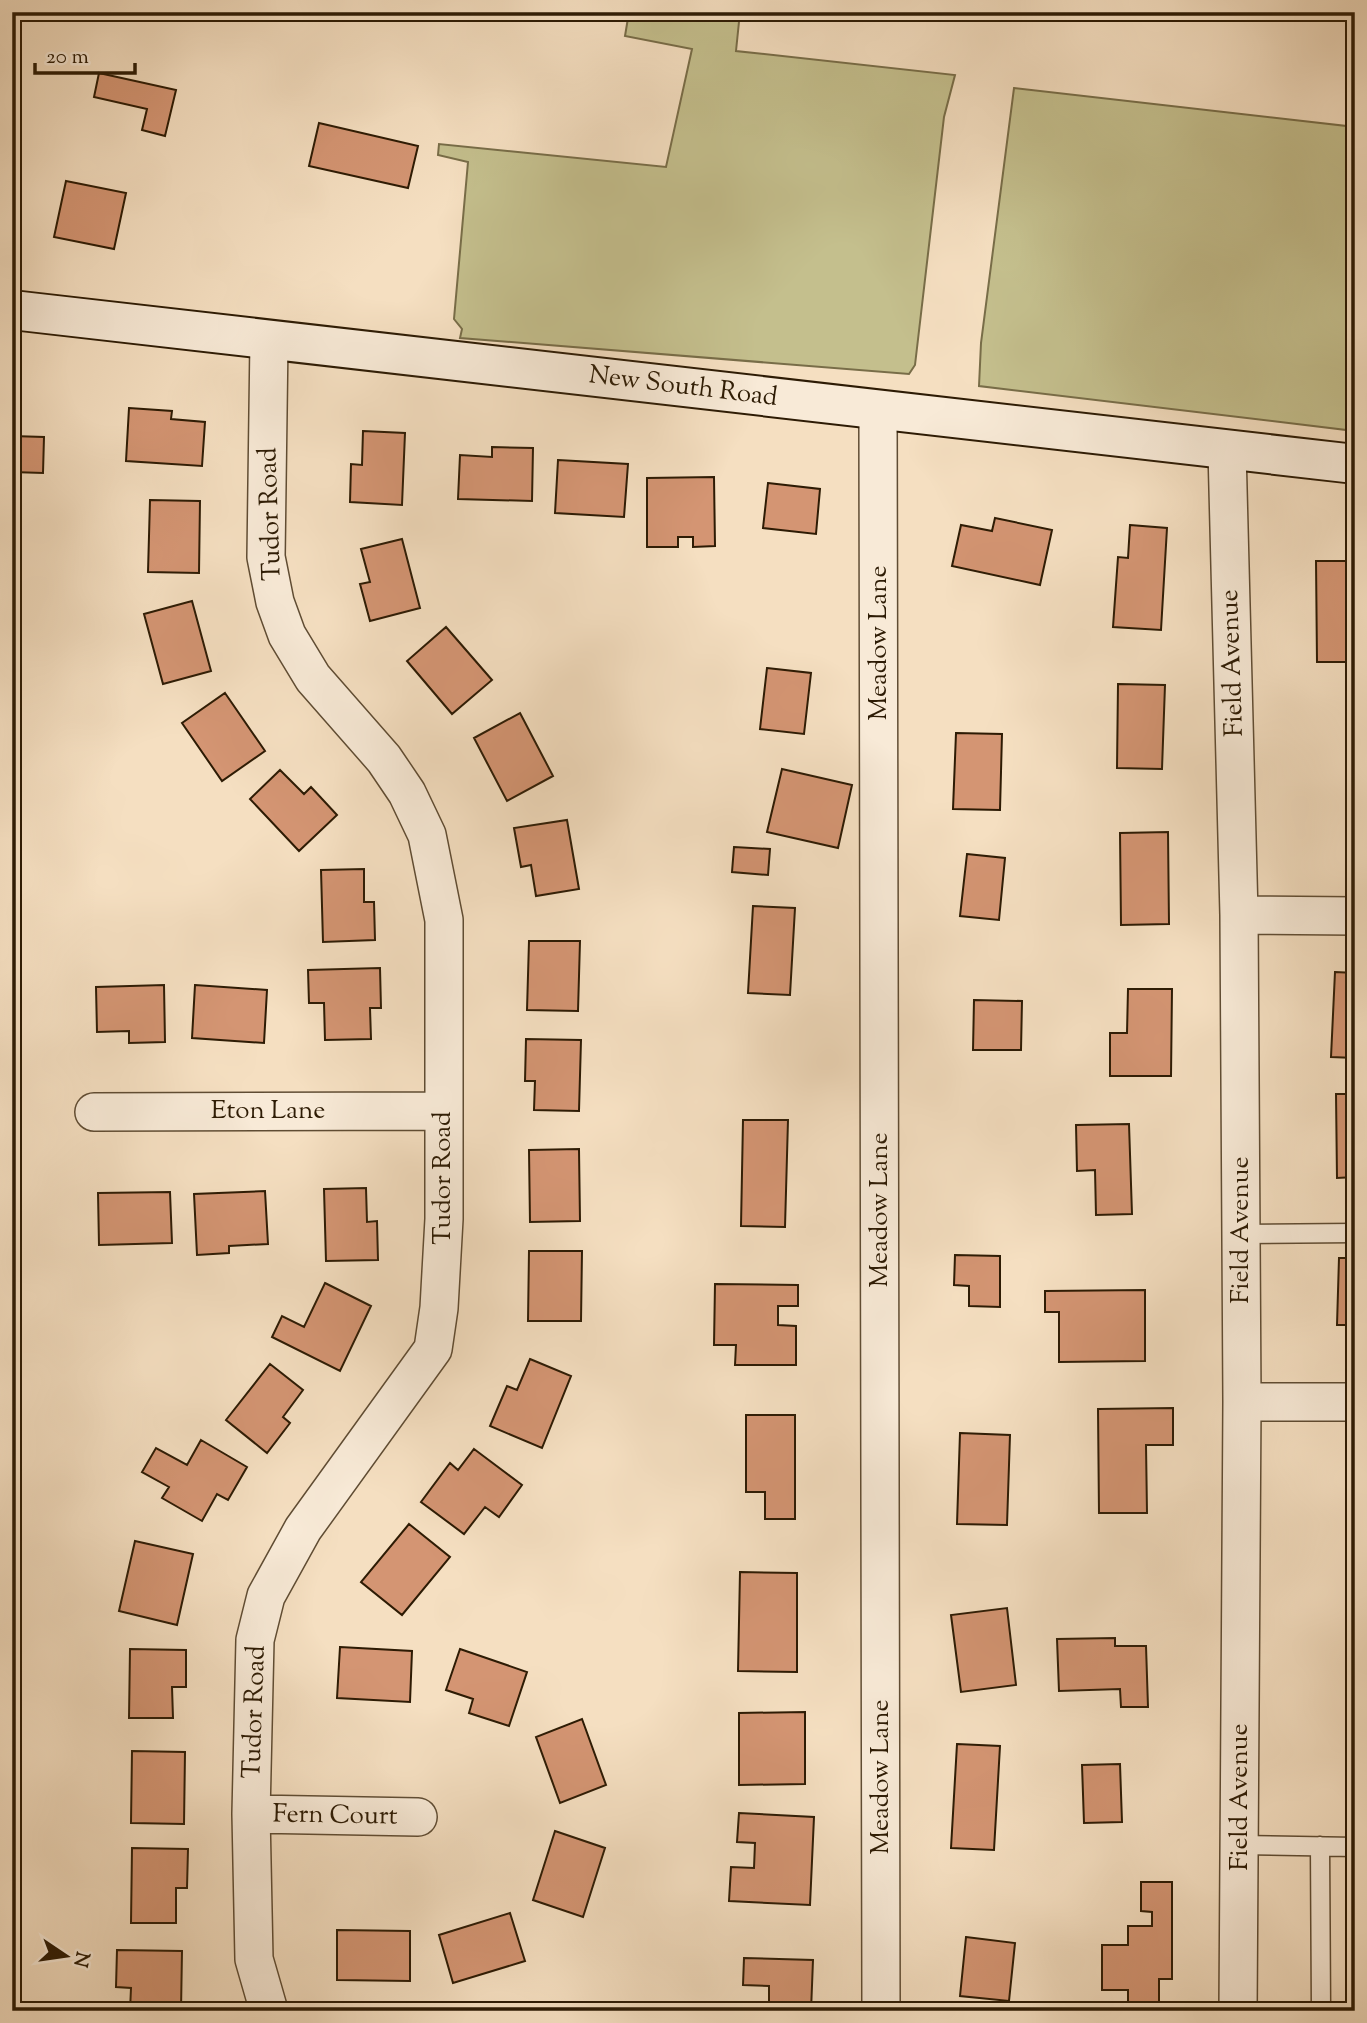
<svg xmlns="http://www.w3.org/2000/svg" width="1367" height="2023" viewBox="0 0 1367 2023" font-family="'Sorts Mill Goudy',serif">
<style>
.green{fill:#c4bf8d;stroke:#786d48;stroke-width:2}
.building{fill:#d49573;stroke:#2d1b04;stroke-width:2}
.lines{fill:none;stroke-linecap:round;stroke-linejoin:round}
.lane-casing{stroke:#5f4c33;stroke-width:21}
.street-casing{stroke:#5f4c33;stroke-width:40}
.secondary-casing{stroke:#2d1b04;stroke-width:42}
.lane{stroke:#f8ead7;stroke-width:18}
.street{stroke:#f8ead7;stroke-width:37}
.secondary{stroke:#f8ead7;stroke-width:38}
.labels{text-anchor:middle;dominant-baseline:central;stroke-width:5;stroke-linejoin:round;paint-order:stroke}
.street-label{font-size:26px;fill:#2d1b04;stroke:#f8ead7}
</style>
<rect width="100%" height="100%" fill="#f5dfc1"/>
<filter id="stains"><feTurbulence type="fractalNoise" baseFrequency=".00286" numOctaves="4"/><feColorMatrix values="0 0 0 0 .2 0 0 0 0 .09 0 0 0 0 .02 0 0 0 .5 -.17"/></filter>
<radialGradient id="worn" r=".72"><stop offset=".6" stop-color="#630" stop-opacity="0"/><stop offset="1" stop-color="#630" stop-opacity=".3"/></radialGradient>
<path class="green" d="M629 12H740L736 51 955 75 944 117 915 365 909 374 460 338 462 329 454 319 468 162 438 155 439 144 666 167 692 49 625 36Z
M1014 88 1355 127V431L979 386 981 343Z"/>
<path class="building" d="M99 73 176 90 165 136 142 130 147 109 94 97Z
M319 123 418 146 408 188 309 166Z
M66 181 126 193 114 249 54 237Z
M129 408 172 411 171 419 205 422 202 466 126 461Z
M363 431 405 433 402 505 350 502 351 464 362 465Z
M12 436 44 437 43 473 12 472Z
M492 447 533 448 532 501 458 499 460 455 492 457Z
M558 460 628 464 624 517 555 513Z
M714 477 715 546 693 547V537H678V547H647V478Z
M768 483 820 489 816 534 763 528Z
M150 500 200 501 199 573 148 572Z
M995 518 1052 530 1040 585 952 566 961 525 992 531Z
M1130 525 1167 528 1161 630 1113 627 1118 557 1128 558Z
M402 539 420 608 370 621 360 584 370 582 361 549Z
M1316 561H1355V662H1317Z
M192 601 211 671 163 684 144 614Z
M446 627 492 680 452 714 407 661Z
M767 668 811 673 804 734 760 729Z
M1118 684 1165 685 1162 769 1117 768Z
M225 693 265 751 222 781 182 723Z
M520 713 553 776 507 801 474 738Z
M956 733 1002 734 1000 810 953 809Z
M782 769 852 785 838 848 767 832Z
M280 770 304 794 311 787 337 815 299 851 250 799Z
M567 820 579 889 536 896 531 865 521 867 514 828Z
M1168 832 1169 924 1121 925 1120 833Z
M734 847 770 849 768 875 732 872Z
M967 854 1005 858 999 920 960 916Z
M364 869V902H374L375 940 323 942 321 870Z
M753 906 795 908 790 995 748 993Z
M529 941H580L578 1011 527 1010Z
M380 968 381 1008H370L371 1039 325 1040 324 1003H309L308 970Z
M1335 972 1355 973V1058L1331 1057Z
M164 985 165 1042 129 1043V1031L97 1032 96 987Z
M195 985 267 990 264 1043 192 1038Z
M1128 989H1172L1171 1076H1110V1033H1127Z
M974 1000 1022 1001 1021 1050H973Z
M526 1039 581 1040 579 1111 534 1110 535 1081H525Z
M1336 1094H1355V1177L1337 1178Z
M743 1120H788L785 1227 741 1226Z
M1129 1124 1132 1214 1096 1215 1095 1170 1077 1171 1076 1125Z
M579 1149 580 1221 530 1222 529 1150Z
M366 1188 367 1222 377 1221 378 1260 326 1261 324 1189Z
M265 1191 268 1244 229 1246V1253L197 1255 194 1194Z
M170 1192 172 1243 99 1245 98 1193Z
M529 1251H582L581 1321H528Z
M955 1255 1000 1256V1307L969 1306V1286L954 1285Z
M1339 1258H1355V1325H1337Z
M325 1283 371 1306 340 1371 272 1337 282 1316 304 1327Z
M715 1284 798 1285V1306H778V1325L796 1326V1365H735L736 1345H714Z
M1145 1290V1361L1059 1362V1312H1045V1291Z
M530 1359 571 1376 542 1448 490 1426 507 1386 517 1390Z
M270 1364 303 1390 283 1417 290 1423 267 1453 226 1420Z
M1173 1408V1445H1146L1147 1513H1099L1098 1409Z
M746 1415H795V1519H765V1492H746Z
M960 1433 1010 1435 1007 1525 957 1524Z
M201 1440 247 1467 228 1500 217 1494 202 1521 162 1498 169 1487 142 1472 156 1448 187 1465Z
M474 1449 522 1485 499 1517 485 1507 464 1534 421 1502 450 1463 458 1470Z
M409 1524 450 1557 402 1615 361 1582Z
M135 1541 193 1554 177 1625 119 1611Z
M740 1572 797 1573V1672L738 1671Z
M1007 1608 1016 1685 961 1692 951 1615Z
M1115 1638V1646H1146L1148 1707H1121L1120 1689 1059 1691 1057 1639Z
M340 1647 412 1651 410 1702 337 1698Z
M130 1649 186 1650V1687H172L173 1718H129Z
M460 1649 527 1672 509 1726 469 1713 473 1699 446 1690Z
M805 1712V1784L739 1785V1713Z
M582 1719 606 1785 560 1803 536 1737Z
M957 1744 1000 1746 994 1850 951 1848Z
M132 1751 185 1752 184 1824 131 1823Z
M1120 1764 1122 1822 1084 1823 1082 1765Z
M739 1813 814 1817 810 1905 729 1901 731 1867 754 1868 755 1843 737 1842Z
M555 1831 605 1848 583 1917 533 1900Z
M132 1848 188 1849 187 1888H176V1923H131Z
M1141 1882H1172V1979H1159V2002H1128V1990H1102V1945H1128V1926H1152V1912L1141 1911Z
M510 1913 525 1961 453 1983 439 1935Z
M337 1930 410 1931V1981L337 1980Z
M966 1937 1015 1943 1009 2001 960 1996Z
M117 1950 182 1951 181 2011H130L131 1988 116 1987Z
M744 1958 813 1960 811 2011H769V1986L743 1985Z"/>
<g class="lines">
<defs>
<path id="lane" d="M1241 1234 1355 1233
M1239 1845 1355 1847
M1320 1846 1321 2011"/>
<path id="street" d="M878 410 881 2011
M1227 450 1239 915 1242 1402 1238 2011
M1239 915 1355 916
M94 1112 443 1111
M1242 1402H1355
M251 1814 418 1817
M269 2011 254 1959 251 1814 255 1640 266 1596 303 1529 433 1349 439 1308 444 1219V920L427 835 407 793 384 759 313 678 287 635 275 602 266 557 269 340"/>
<path id="secondary" d="M12 310 1355 464"/>
</defs>
<use href="#lane" class="lane-casing"/>
<use href="#street" class="street-casing"/>
<use href="#secondary" class="secondary-casing"/>
<use href="#lane" class="lane"/>
<use href="#street" class="street"/>
<use href="#secondary" class="secondary"/>
</g>
<g class="labels">
<g class="street-label">
<text transform="translate(683 387) rotate(7)">New South Road</text>
<text transform="translate(271 514) rotate(-92)">Tudor Road</text>
<text transform="translate(879 643) rotate(-90)">Meadow Lane</text>
<text transform="translate(1233 663) rotate(-92)">Field Avenue</text>
<text x="268" y="1111">Eton Lane</text>
<text transform="translate(443 1178) rotate(-90)">Tudor Road</text>
<text transform="translate(880 1210) rotate(-90)">Meadow Lane</text>
<text transform="translate(1241 1230) rotate(-90)">Field Avenue</text>
<text transform="translate(255 1712) rotate(-88)">Tudor Road</text>
<text transform="translate(881 1777) rotate(-90)">Meadow Lane</text>
<text transform="translate(1240 1797) rotate(-90)">Field Avenue</text>
<text transform="translate(335 1816) rotate(1)">Fern Court</text>
</g>
</g>
<rect width="1367" height="2023" fill="none" stroke="#f5dfc1" stroke-width="42"/>
<rect x="14" y="14" width="1339" height="1995" fill="none" stroke="#2d1b04" stroke-width="3.5"/>
<rect x="21" y="21" width="1325" height="1981" fill="none" stroke="#2d1b04" stroke-width="2"/>
<g transform="translate(66 1956) rotate(103)" stroke="#f8ead7" stroke-width="5" paint-order="stroke">
<path d="M0-5L12 26L0 18L-12 26Z" fill="#2d1b04"/>
<text y="-10" font-size="19" font-weight="bold" text-anchor="middle" fill="#2d1b04">N</text>
</g>
<path d="M35 63v10h100v-10" fill="none" stroke="#2d1b04" stroke-width="3.5"/>
<text x="46" y="63" font-size="21" fill="#2d1b04" stroke="#f8ead7" stroke-width="5" paint-order="stroke">20 m</text>
<rect width="100%" height="100%" filter="url(#stains)"/>
<rect width="100%" height="100%" fill="url(#worn)"/>
</svg>
